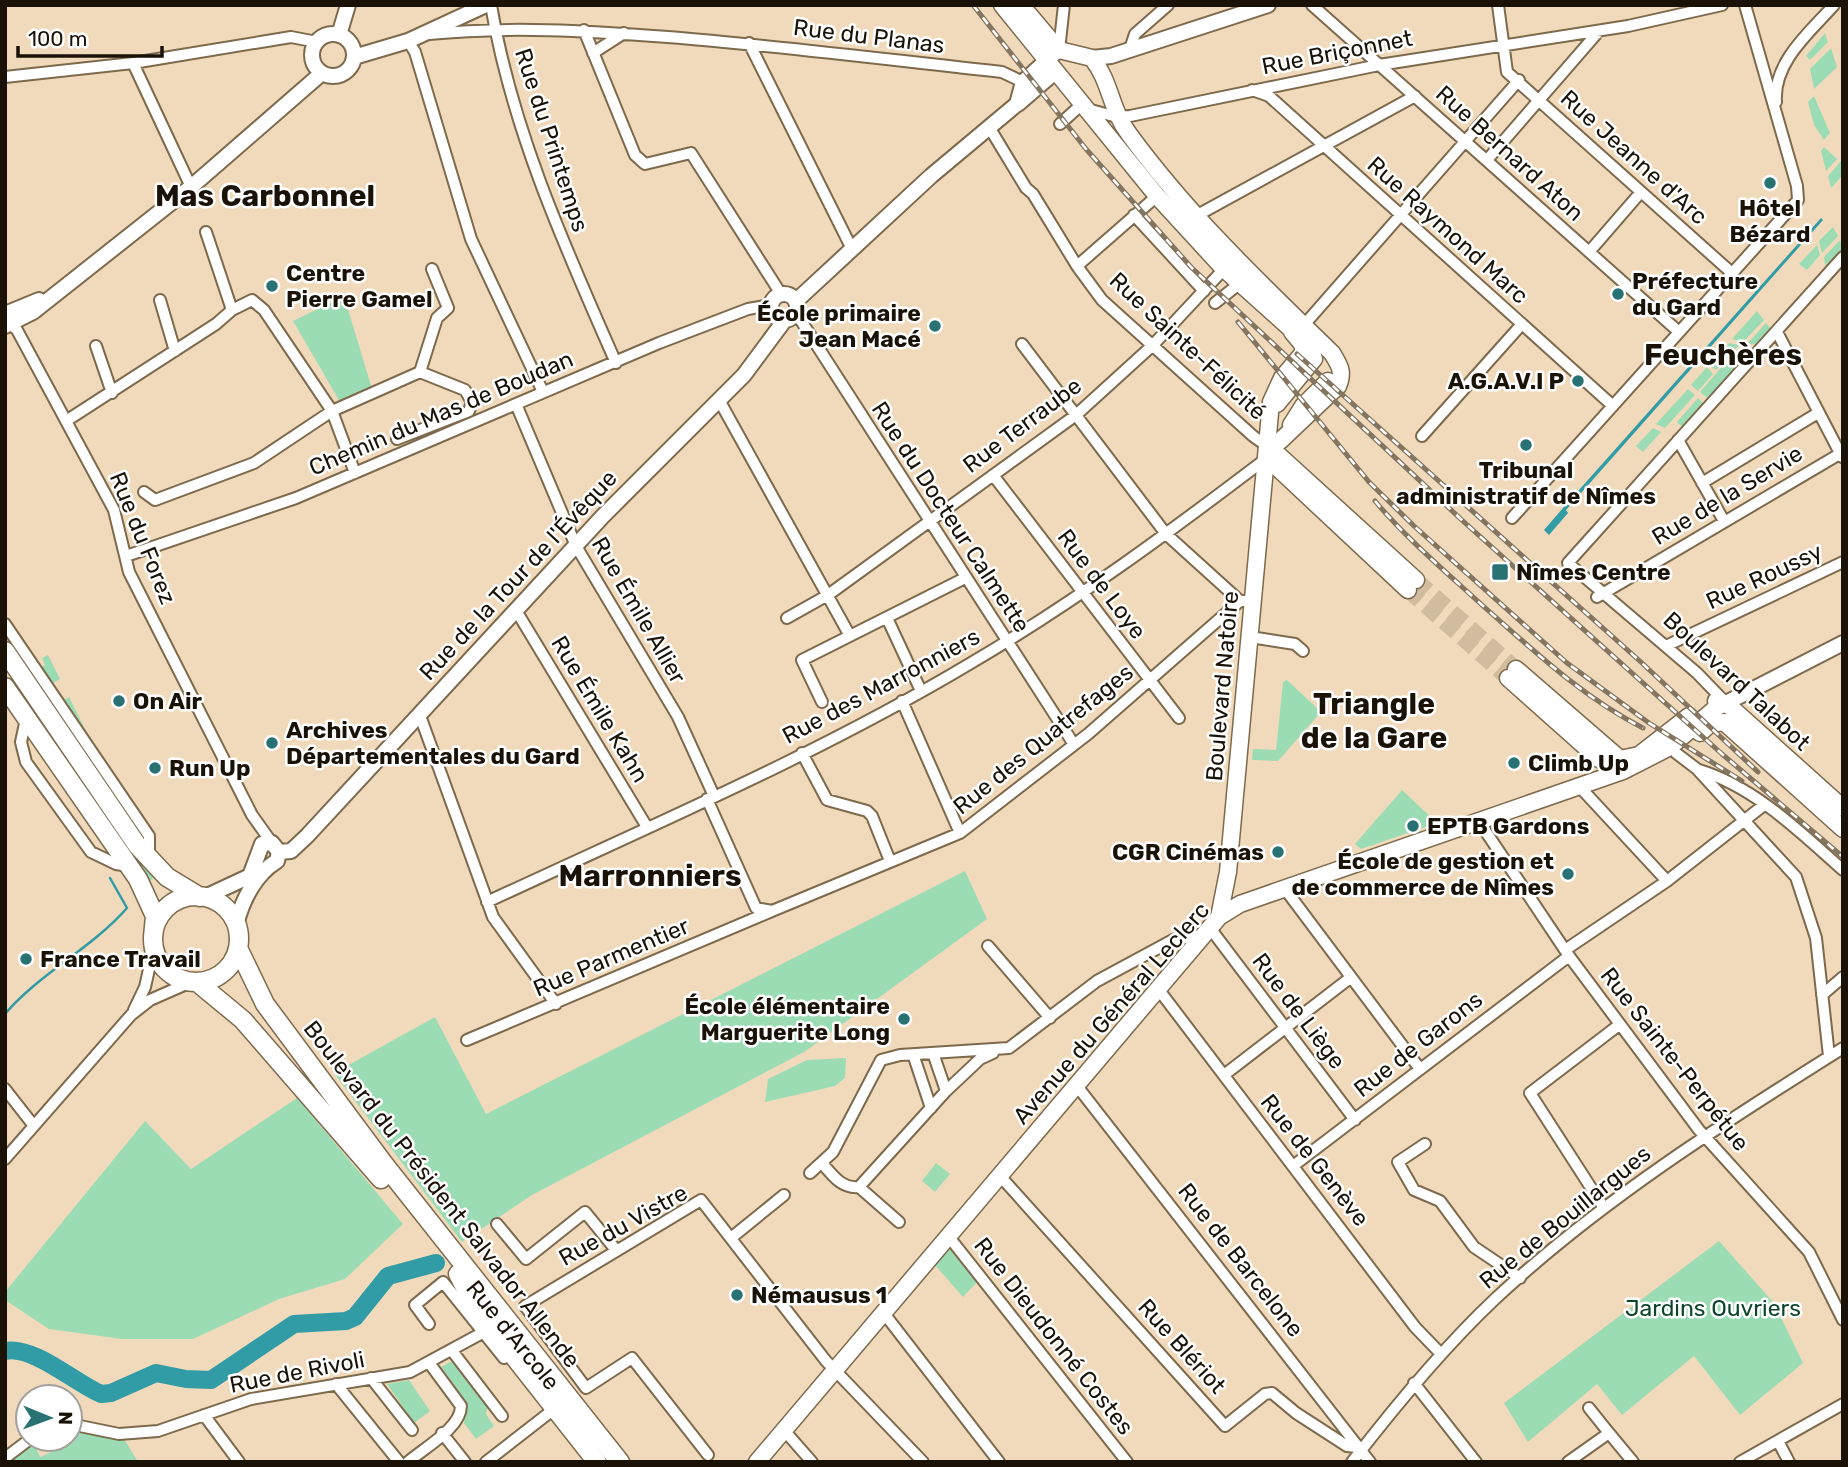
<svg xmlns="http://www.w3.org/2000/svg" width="1848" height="1467" viewBox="0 0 1848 1467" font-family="Rubik,sans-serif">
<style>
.green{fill:#9cdcb5}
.water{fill:#319ca6}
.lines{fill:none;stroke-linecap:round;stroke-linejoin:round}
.stream{stroke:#319ca6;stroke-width:2.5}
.river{stroke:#319ca6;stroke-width:18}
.secondary-tunnel{stroke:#d1bca0;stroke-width:16;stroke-dasharray:16 8;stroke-linecap:butt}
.minor-casing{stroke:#7d694c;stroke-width:14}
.tertiary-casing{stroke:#7d694c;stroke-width:18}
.secondary-casing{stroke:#7d694c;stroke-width:19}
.primary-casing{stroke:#7d694c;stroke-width:21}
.minor{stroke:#fff;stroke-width:10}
.tertiary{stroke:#fff;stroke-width:14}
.secondary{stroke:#fff;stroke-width:16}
.primary{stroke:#fff;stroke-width:18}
.rail-casing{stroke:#847560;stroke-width:5}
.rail{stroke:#fff;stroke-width:2.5;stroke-dasharray:8;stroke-linecap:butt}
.poi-dot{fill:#287273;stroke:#fff;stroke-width:2.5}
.labels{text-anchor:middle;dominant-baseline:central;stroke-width:5;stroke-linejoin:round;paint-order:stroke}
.street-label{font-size:23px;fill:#1a1207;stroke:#fff}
.poi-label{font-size:23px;font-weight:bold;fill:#1a1207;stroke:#fff;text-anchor:start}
.park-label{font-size:23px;fill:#0c4529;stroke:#fff}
.district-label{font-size:30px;font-weight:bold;fill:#1a1207;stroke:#fff}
</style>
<rect width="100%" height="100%" fill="#f1dabb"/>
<path class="green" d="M1825 33 1828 42 1810 60 1806 56Z
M1831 48 1837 67 1814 89 1810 69Z
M1814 96 1830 133 1824 140 1814 125 1808 102Z
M1824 147 1837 159 1826 171 1821 151Z
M1841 161 1843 175 1831 188 1828 176Z
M1833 227 1838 236 1822 253 1819 241Z
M1840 240 1843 252 1826 271 1824 257Z
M1817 245 1820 255 1807 270 1799 264Z
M344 296 372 389 340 402 293 321Z
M1757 311 1764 320 1743 342 1732 339Z
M1766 323 1773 331 1759 346 1748 343Z
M1729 343 1739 345 1716 370 1709 364Z
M1735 352 1745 360 1710 400 1700 392Z
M1707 367 1713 374 1698 391 1691 385Z
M1688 389 1695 395 1665 428 1656 424Z
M1698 398 1705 405 1684 429 1677 422Z
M1653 428 1661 432 1643 452 1636 446Z
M48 655 60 679 49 685 38 669 45 665 42 658Z
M1287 680 1321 712 1278 761 1252 760 1253 749 1276 750 1283 682Z
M69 697 98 755 60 702Z
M54 739 114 826 156 876 146 884 49 742Z
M1402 790 1437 823 1361 849 1355 844Z
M965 871 987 919 804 1052 532 1195 462 1242 334 1073 435 1017 486 1114Z
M846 1058 845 1078 835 1086 765 1102 768 1079 807 1060Z
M297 1098 403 1224 345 1279 279 1299 193 1339H122L49 1329 5 1300V1292L145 1121 191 1169Z
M936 1163 950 1174 935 1192 922 1181Z
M1719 1241 1774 1303 1803 1363 1740 1415 1694 1356 1622 1415 1597 1384 1528 1442 1504 1403Z
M950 1248 978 1281 963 1297 935 1265Z
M454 1360 488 1403 486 1414 494 1426 476 1439 464 1423 468 1404 441 1367Z
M409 1380 430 1411 414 1423 387 1384Z
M71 1428 124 1439 138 1462H8L33 1441 40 1457 74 1442Z"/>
<path class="water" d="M1821 218 1823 220 1566 510 1568 513 1549 535 1544 530 1563 508Z"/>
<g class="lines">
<path class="stream" d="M5 1014C40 973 91 949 127 908L110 878"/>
<path class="river" d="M5 1351C33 1345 75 1383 101 1394L111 1393 156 1373 186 1379 211 1380 294 1324 346 1321 355 1317 388 1276 436 1263"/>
<path class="secondary-tunnel" d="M1416 580 1516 669
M1408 590 1508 678"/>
<defs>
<path id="minor" d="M491 5C512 130 565 247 616 363
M1312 5 1679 332
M1498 5 1507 72 1733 274
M584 30 635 155 645 164 691 153 781 294
M429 34C509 26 588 31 668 37 780 46 891 60 1002 72L1023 82
M408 41 415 52 471 239 543 392
M749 43 852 249
M1130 49 1135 34 1168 5
M1059 50 1064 5
M593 53 624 33
M133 63 191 187
M5 77 133 63 291 37 317 42
M1252 90 1269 96 1613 406
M1776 102C1773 62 1810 32 1834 5
M1087 109 1117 117 1130 116 1379 65 1628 26 1722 5
M1060 124 1082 104
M989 127 1026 188 1033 194 1077 266 1102 300 1253 436 1271 449
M1487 160 1599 31
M1134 215 1204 291
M1194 217 1415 96
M206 232 232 310
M1589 252 1641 192
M1077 266 1157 196
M160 300 175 351
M1215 303 1239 284
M796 313 1073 743
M7 321 17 330 114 510 129 572 252 815 272 843
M1304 325 1519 80
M1777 332 1842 457
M1022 344 1166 534 1240 601
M96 346 112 393
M719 400 850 636
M516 404 576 546 678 717 714 796
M66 421 216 324 232 310 252 300 264 310 332 411 355 473
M1422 436 1522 324
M397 439 469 411 472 402 465 390 420 372
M1678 440 1724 521
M993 475 1179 718
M1702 483 1818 413
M144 492 155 500 254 463 332 411 420 372 437 318 448 308 432 269
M1512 518 1798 200 1797 186 1745 5
M126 556 296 498 659 343 748 309 771 305
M1597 597 1843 452
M517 612 647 827
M787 618 828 595 1076 415 1153 345 1224 269
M887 618 921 691
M5 624 149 836V859
M1250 637 1295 644 1303 651
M1666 646 1843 562
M902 701 960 833
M1724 701 1697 673 1568 563 1843 257
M822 702 802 660 965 578
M419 713 493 917 556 1004
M26 719 21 742 26 762 91 852 116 864 129 866
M802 753 827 800 867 811 872 816 890 861
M1676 753 1697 769 1796 877 1816 938 1829 1056
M1699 770C1755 787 1800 832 1843 870
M1578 785 1667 881
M707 799 756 908 772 911 960 833 1088 734 1240 601H1253
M1478 820 1569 956 1699 1130 1809 1252 1843 1320
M1285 889 1420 1069
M487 902C650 826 817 755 971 663 1075 602 1171 531 1267 458
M1210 928 1355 1120
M988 946 1050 1018
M1565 950 1667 881 1764 805
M1159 990 1415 1327 1441 1354
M1822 995 1843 977
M134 1010 145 987 154 947
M467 1040 772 911
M915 1060 931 1108
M1224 1075 1350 978
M1077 1086 1370 1462
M5 1089 34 1126
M946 1091 980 1059 993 1053
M1425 1144 1398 1162 1414 1190 1440 1201 1474 1247 1520 1278
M5 1159 131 1015 150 1000 191 982
M822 1163C832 1175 842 1189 859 1187L946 1091 933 1053
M1293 1166 1569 956
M810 1173 833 1152 881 1060 900 1055 1009 1048 1097 981 1173 940 1204 935
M1001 1177 1225 1426 1265 1394 1272 1393 1296 1413 1347 1446 1356 1447
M859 1187 899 1222
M1604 1208 1530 1093 1619 1025
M497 1224 526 1259 585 1212 616 1250
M949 1237 1127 1462
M731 1238 784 1195
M883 1312 999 1462
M429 1324 415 1305 443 1282 504 1358
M453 1352 502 1416
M371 1378 412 1430
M1414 1383 1476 1462
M336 1384 399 1462
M1589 1408 1609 1433
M204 1415 239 1462
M70 1424 119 1434 158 1431 251 1399 410 1372 484 1332
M783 1429 812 1462
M442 1433 465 1462
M1778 1441 1789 1462
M708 1455 632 1358 586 1388 525 1306 701 1200 826 1361 923 1462
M5 1458 30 1439
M408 1462C424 1448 461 1428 461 1406L430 1364
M486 1462 549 1413
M1352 1462C1396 1405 1442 1349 1495 1299 1600 1201 1722 1124 1843 1048
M1568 1462 1609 1433 1633 1462
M1740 1462 1843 1404"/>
<path id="tertiary" d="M312 55a21 21 0 1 1 42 0a21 21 0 1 1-42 0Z
M339 35 348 5
M354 57 408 41 486 5
M1092 58 1111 56 1268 5
M1018 104 1055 72
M771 307a13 13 0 1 1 26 0a13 13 0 1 1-26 0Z
M796 301 931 176 1017 104 1023 82 1055 53
M5 314 39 300
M5 326 33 312 191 187 322 73
M1726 703 1843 643
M279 852 291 851 307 836 603 516 744 375 784 321
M205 897 250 876 262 844 272 843 279 852
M236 925C242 901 255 874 277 861L279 852"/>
<path id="secondary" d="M1002 5 1157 196 1224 269 1310 346 1314 359 1277 404
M1021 5 1059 50 1092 58C1111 82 1110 109 1129 134 1189 216 1260 283 1332 353 1340 366 1344 372 1338 386L1280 441
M1291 425 1303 406 1328 381
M1273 450 1416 580
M1267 458 1408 590
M1516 669 1620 759 1639 755 1689 716
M1508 678 1599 759 1623 771
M1716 701 1726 703 1843 808
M1700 733 1710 724 1724 722 1843 829
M1219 917 1228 872 1271 402 1282 378 1304 352 1302 344 1292 332
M757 1462 1219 917 1240 904 1623 771 1670 747 1717 707 1726 703"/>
<path id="primary" d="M5 651 137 845 167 877 200 897
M5 687 138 879 155 916 153 937
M153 939a43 43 0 1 1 86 0a43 43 0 1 1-86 0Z
M238 948 265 1004 384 1164 620 1462
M197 982 243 1020 381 1179
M458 1274 475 1307 597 1462"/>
</defs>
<use href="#minor" class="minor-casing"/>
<use href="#tertiary" class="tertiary-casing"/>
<use href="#secondary" class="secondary-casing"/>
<use href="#primary" class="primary-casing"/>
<use href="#minor" class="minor"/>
<use href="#tertiary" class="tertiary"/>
<use href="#secondary" class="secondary"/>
<use href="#primary" class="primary"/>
<defs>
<path id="rail" d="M973 5 1086 149 1191 267 1464 522 1722 754 1843 857
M1238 322 1369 482 1414 526 1567 663 1649 723 1742 781
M1297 354 1642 663 1758 772
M1375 501C1407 539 1445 571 1482 605 1533 650 1582 697 1643 728"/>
</defs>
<use href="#rail" class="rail-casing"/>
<use href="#rail" class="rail"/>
</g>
<g class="poi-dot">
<circle cx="1770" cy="183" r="7"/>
<circle cx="272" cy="286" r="7"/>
<circle cx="1618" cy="294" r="7"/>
<circle cx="935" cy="326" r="7"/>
<circle cx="1578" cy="381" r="7"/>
<circle cx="1526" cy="445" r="7"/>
<rect x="1491" y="563" width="18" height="18" rx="3.5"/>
<circle cx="119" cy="701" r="7"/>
<circle cx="272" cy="743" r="7"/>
<circle cx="1514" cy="763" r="7"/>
<circle cx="155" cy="768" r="7"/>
<circle cx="1413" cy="826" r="7"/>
<circle cx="1278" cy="852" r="7"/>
<circle cx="1568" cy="874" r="7"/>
<circle cx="26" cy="959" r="7"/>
<circle cx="904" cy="1019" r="7"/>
<circle cx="737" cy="1295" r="7"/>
</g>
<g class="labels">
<g class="street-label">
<text transform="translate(869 36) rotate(7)">Rue du Planas</text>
<text transform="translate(1337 52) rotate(-11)">Rue Briçonnet</text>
<text transform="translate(552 140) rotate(72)">Rue du Printemps</text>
<text transform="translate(1510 153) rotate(42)">Rue Bernard Aton</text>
<text transform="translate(1634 157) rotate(42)">Rue Jeanne d'Arc</text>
<text transform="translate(1448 230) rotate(42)">Rue Raymond Marc</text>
<text transform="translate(1188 346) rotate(43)">Rue Sainte-Félicité</text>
<text transform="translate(441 413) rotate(-23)">Chemin du Mas de Boudan</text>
<text transform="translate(1022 425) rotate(-37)">Rue Terraube</text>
<text transform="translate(1727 495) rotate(-31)">Rue de la Servie</text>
<text transform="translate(951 517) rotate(57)">Rue du Docteur Calmette</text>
<text transform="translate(143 538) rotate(68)">Rue du Forez</text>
<text transform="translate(518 575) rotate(-47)">Rue de la Tour de l'Évêque</text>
<text transform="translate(1764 576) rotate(-25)">Rue Roussy</text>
<text transform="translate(1102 584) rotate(53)">Rue de Loye</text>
<text transform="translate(639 610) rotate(60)">Rue Émile Allier</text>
<text transform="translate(1737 681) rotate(43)">Boulevard Talabot</text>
<text transform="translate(881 686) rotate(-28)">Rue des Marronniers</text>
<text transform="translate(1222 686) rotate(-85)">Boulevard Natoire</text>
<text transform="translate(600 709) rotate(59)">Rue Émile Kahn</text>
<text transform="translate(1043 739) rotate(-39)">Rue des Quatrefages</text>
<text transform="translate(611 957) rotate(-23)">Rue Parmentier</text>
<text transform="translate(1299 1011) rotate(53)">Rue de Liège</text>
<text transform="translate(1111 1013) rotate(-49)">Avenue du Général Leclerc</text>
<text transform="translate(1418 1044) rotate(-38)">Rue de Garons</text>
<text transform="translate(1675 1059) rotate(52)">Rue Sainte-Perpétue</text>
<text transform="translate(1315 1160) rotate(52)">Rue de Genève</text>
<text transform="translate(442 1194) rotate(52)">Boulevard du Président Salvador Allende</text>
<text transform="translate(1565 1217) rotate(-39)">Rue de Bouillargues</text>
<text transform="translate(623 1225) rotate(-29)">Rue du Vistre</text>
<text transform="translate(1241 1260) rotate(52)">Rue de Barcelone</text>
<text transform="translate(513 1335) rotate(51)">Rue d'Arcole</text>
<text transform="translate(1054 1336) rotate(52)">Rue Dieudonné Costes</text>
<text transform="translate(1182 1346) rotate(48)">Rue Blériot</text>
<text transform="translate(297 1372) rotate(-11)">Rue de Rivoli</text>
</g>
<g class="poi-label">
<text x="1770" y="208" text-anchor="middle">Hôtel<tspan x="1770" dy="26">Bézard</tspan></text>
<text x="286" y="273">Centre<tspan x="286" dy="26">Pierre Gamel</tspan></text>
<text x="1632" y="281">Préfecture<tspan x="1632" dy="26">du Gard</tspan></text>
<text x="921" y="313" text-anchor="end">École primaire<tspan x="921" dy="26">Jean Macé</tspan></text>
<text x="1564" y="381" text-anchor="end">A.G.A.V.I P</text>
<text x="1526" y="470" text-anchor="middle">Tribunal<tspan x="1526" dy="26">administratif de Nîmes</tspan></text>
<text x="1516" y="572">Nîmes Centre</text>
<text x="133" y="701">On Air</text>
<text x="286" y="730">Archives<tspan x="286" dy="26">Départementales du Gard</tspan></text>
<text x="1528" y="763">Climb Up</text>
<text x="169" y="768">Run Up</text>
<text x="1427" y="826">EPTB Gardons</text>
<text x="1264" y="852" text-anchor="end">CGR Cinémas</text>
<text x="1554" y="861" text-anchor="end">École de gestion et<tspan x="1554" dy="26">de commerce de Nîmes</tspan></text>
<text x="40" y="959">France Travail</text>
<text x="890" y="1006" text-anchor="end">École élémentaire<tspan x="890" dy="26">Marguerite Long</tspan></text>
<text x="751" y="1295">Némausus 1</text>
</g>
<g class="park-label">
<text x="1713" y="1308">Jardins Ouvriers</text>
</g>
<g class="district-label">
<text x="265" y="196">Mas Carbonnel</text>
<text x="1723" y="355">Feuchères</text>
<text x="1374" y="704">Triangle<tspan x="1374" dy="34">de la Gare</tspan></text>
<text x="650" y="876">Marronniers</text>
</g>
</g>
<rect width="1848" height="1467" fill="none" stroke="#1a1207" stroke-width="14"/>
<g transform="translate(49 1418) rotate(91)"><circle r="33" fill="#ffffff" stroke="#a3a09c" stroke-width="2"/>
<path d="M0-5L12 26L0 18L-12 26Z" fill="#287273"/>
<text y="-10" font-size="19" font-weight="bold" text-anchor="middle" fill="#1a1207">N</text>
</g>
<path d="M18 46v10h144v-10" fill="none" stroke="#1a1207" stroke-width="3.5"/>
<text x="28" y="46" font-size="21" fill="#1a1207" stroke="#ffffff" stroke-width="5" paint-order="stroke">100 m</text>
</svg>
